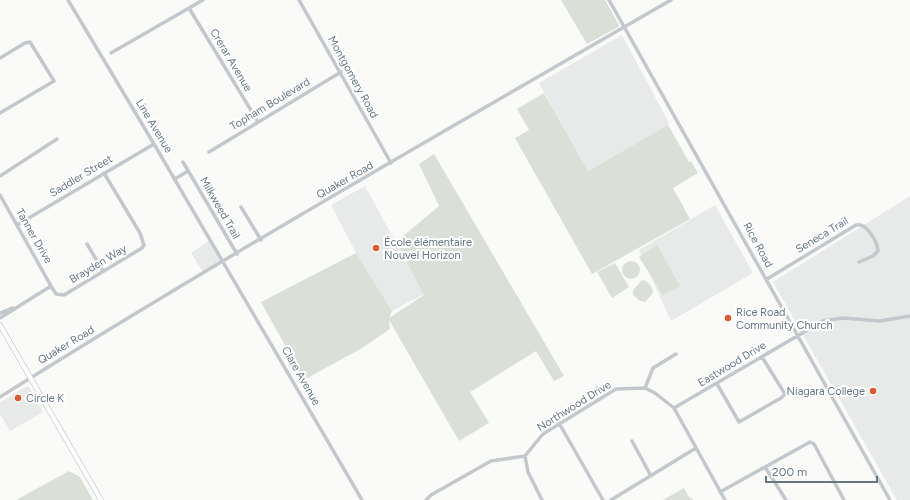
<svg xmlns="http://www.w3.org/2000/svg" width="910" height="500" viewBox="0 0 910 500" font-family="Figtree,sans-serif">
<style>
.built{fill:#e8e9e9}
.green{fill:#dadfd7}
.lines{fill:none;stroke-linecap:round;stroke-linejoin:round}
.major-casing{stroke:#b5babe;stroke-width:5.5}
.minor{stroke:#c3c8cc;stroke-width:3.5}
.major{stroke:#fff;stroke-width:4.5}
.poi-dot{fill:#e4572e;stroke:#fff;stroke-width:1.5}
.labels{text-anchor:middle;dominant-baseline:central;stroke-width:4;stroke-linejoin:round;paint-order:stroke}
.street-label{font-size:11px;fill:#657683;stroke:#fff}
.poi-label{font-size:11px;fill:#657683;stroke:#fff;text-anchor:start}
</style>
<rect width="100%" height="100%" fill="#fafaf8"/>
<path class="built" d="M622 35 669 123 668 125 588 171 539 83Z
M365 186 424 294 392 311 356 253 331 205Z
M910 196V500H897L773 282Z
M715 205 753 273 671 321 639 250Z
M209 241 221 261 203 272 191 253Z
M27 386 30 388 43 412 10 431 0 414V402Z"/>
<path class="green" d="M561 0H605L619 25 618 27 587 44Z
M544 93 588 171 668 125 689 162 691 161 698 173 673 188 690 219 592 274 515 138 529 130 517 109Z
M434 154 564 376 554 381 536 351 470 392 489 423 459 441 389 320 390 329 362 348 304 380 261 302 356 253 392 311 389 318 424 295 396 242 439 206 419 164Z
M657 245 680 286 663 295 639 257Z
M622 270a9 9 0 1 1 18 0a9 9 0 1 1-18 0Z
M615 263 629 287 612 298 597 272Z
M642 280C649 282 652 286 653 293L645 302 640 301 633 295V290Z
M69 471 80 477 93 500H16Z
M684 488 688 496 694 500H663Z"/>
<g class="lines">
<defs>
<path id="major" d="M0 325 101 500"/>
</defs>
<use href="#major" class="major-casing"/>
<path class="minor" d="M68 0 154 144 362 500
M299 0 391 163
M609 0 890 500
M189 8 258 122
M111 53 203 0
M0 58 25 43 30 42 54 81 0 113
M209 152 341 72
M183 162 237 254
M0 176 57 139
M175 179 188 171
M0 195 51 286 56 294 64 295 142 248 144 245 140 233 104 173
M241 207 261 240
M17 225 154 144
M87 244 103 271
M767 279 856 225C867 223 877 241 878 251L873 256 859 262
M0 313 13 308
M0 318 51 286
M717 384 739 422 781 398 785 394 762 357
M645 388 653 368 676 354
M0 397C220 259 446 130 671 0
M674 408 823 321 843 318 880 321 910 316
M559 423 603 500
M632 441 651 476
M765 467 786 500
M720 492 810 442 814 444 844 500
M426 500 431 495 491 461 525 456
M542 500 528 472 525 456 543 434 616 389 645 388 655 393 674 408 725 500
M611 500 696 448"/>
<use href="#major" class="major"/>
</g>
<g class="poi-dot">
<circle cx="376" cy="248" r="4"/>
<circle cx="728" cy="318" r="4"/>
<circle cx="873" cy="391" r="4"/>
<circle cx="18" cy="398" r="4"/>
</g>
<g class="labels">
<g class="street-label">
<text transform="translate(231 60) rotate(59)">Crerar Avenue</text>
<text transform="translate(353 77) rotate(61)">Montgomery Road</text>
<text transform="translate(270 104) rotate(-31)">Topham Boulevard</text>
<text transform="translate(154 126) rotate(59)">Line Avenue</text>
<text transform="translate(81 176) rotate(-31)">Saddler Street</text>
<text transform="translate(345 180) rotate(-30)">Quaker Road</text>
<text transform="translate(220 208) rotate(60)">Milkweed Trail</text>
<text transform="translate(822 235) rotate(-31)">Seneca Trail</text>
<text transform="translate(34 236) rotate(60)">Tanner Drive</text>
<text transform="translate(758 245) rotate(61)">Rice Road</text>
<text transform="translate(98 264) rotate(-31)">Brayden Way</text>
<text transform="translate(66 345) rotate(-31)">Quaker Road</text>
<text transform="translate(732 364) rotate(-31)">Eastwood Drive</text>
<text transform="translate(301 376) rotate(60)">Clare Avenue</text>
<text transform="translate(574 406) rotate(-32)">Northwood Drive</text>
</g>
<g class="poi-label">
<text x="384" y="242">École élémentaire<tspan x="384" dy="13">Nouvel Horizon</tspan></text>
<text x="736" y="312">Rice Road<tspan x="736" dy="13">Community Church</tspan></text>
<text x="865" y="391" text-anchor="end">Niagara College</text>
<text x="26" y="398">Circle K</text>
</g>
</g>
<path d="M766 476v6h111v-6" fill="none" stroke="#657683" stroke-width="2"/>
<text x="772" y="476" font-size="12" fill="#657683" stroke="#ffffff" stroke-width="3" paint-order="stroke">200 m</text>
</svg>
